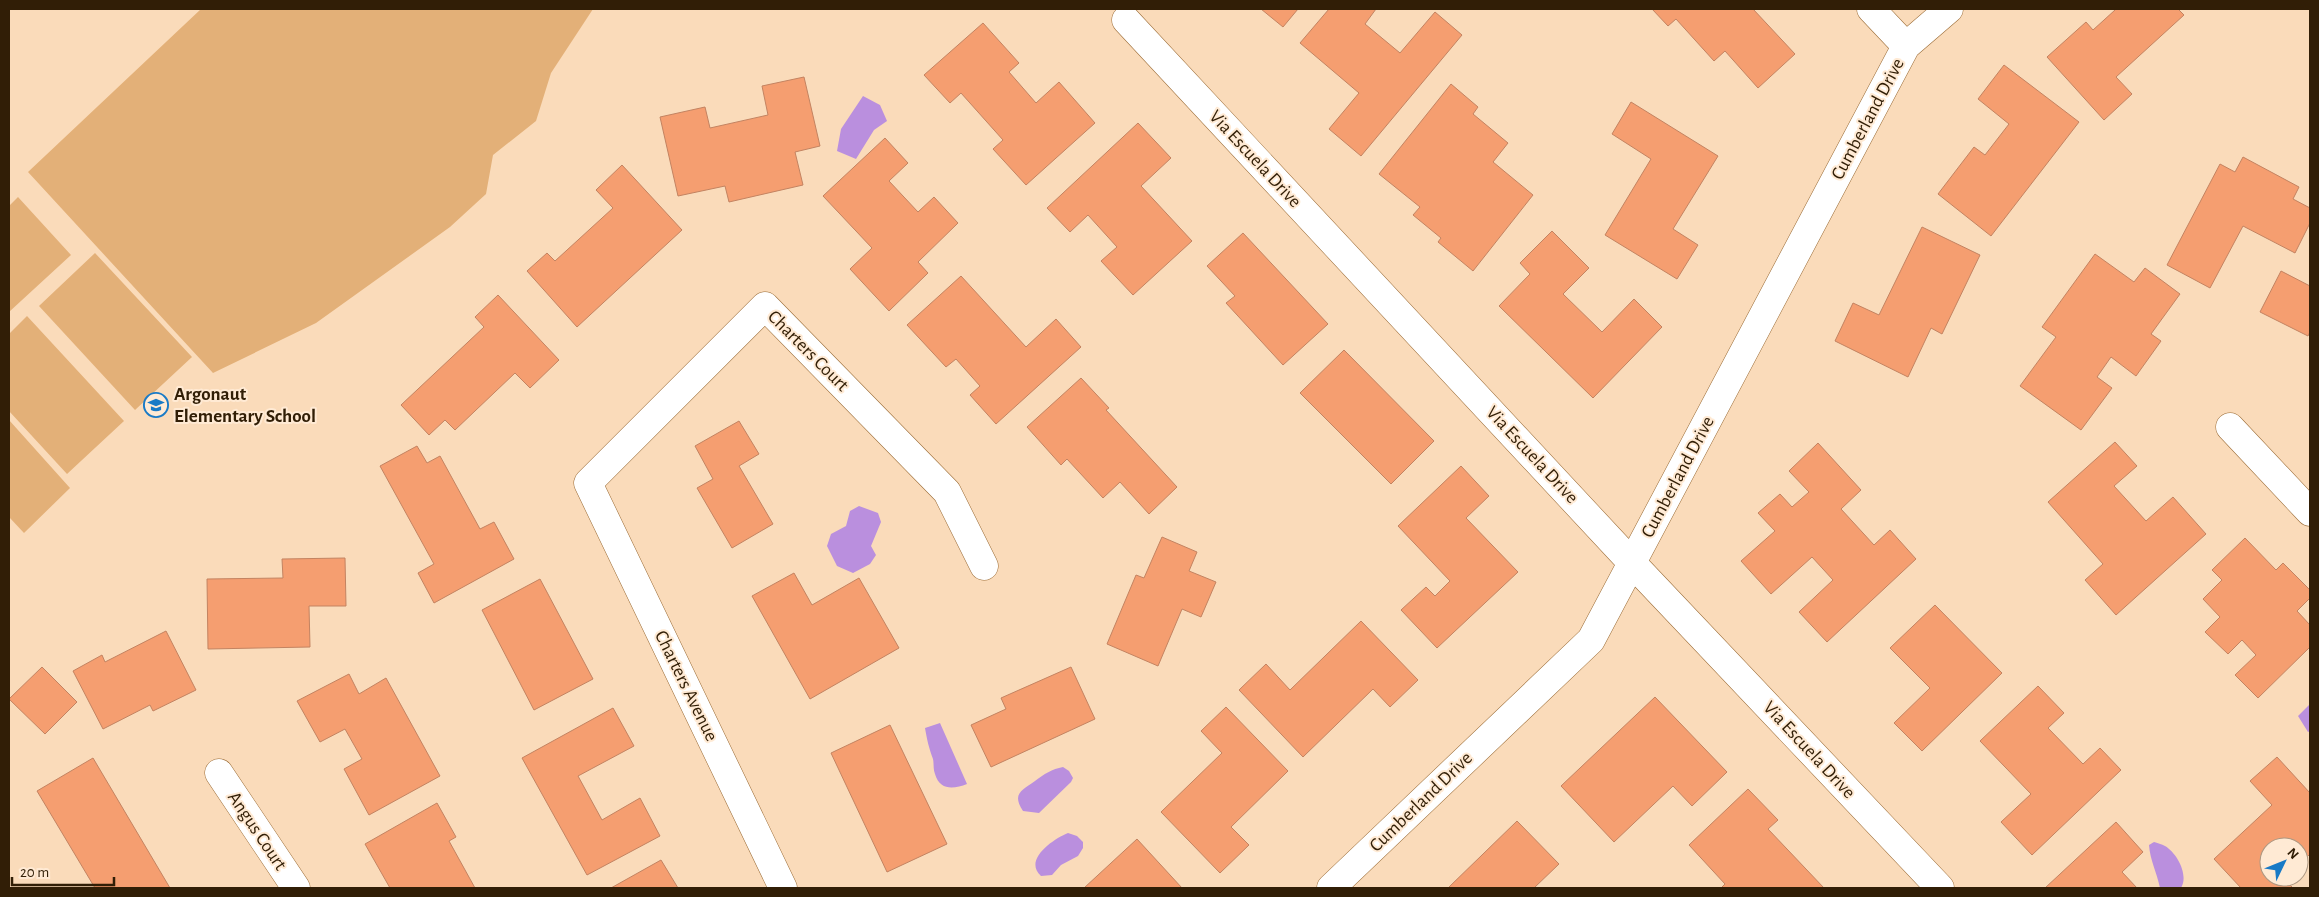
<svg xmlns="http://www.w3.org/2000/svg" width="2319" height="897" viewBox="0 0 2319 897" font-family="'Alegreya Sans',sans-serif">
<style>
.green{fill:#e3b078}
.water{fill:#ba8fde}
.building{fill:#f59e70;stroke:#c38361}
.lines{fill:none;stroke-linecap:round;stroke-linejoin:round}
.minor-casing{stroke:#9a6b35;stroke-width:29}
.minor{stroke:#fff;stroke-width:28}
.labels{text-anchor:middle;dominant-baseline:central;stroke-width:4;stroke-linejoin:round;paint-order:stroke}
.street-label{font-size:19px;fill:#311e06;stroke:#ffead4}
.poi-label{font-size:19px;font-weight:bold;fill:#311e06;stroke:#ffead4;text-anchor:start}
</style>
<rect width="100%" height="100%" fill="#fadbba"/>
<path class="green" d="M201 9H593L551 73 536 121 493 155 486 194 450 227 316 323 213 373 28 172Z
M18 197 71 255 9 312V206Z
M95 253 192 357 135 410 39 306Z
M27 316 124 421 67 474 9 411V334Z
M9 420 70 488 24 533 9 517Z"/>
<path class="water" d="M863 96 880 105 887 121 874 130 856 159 837 151 841 129Z
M859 506 878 513 881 522 871 546 876 555 870 564 853 573 837 566 827 546 831 534 846 526 850 511Z
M2310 704V731L2308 732 2298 716Z
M940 723 967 784C954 789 940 791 935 774 933 769 934 763 933 759 929 748 927 740 925 728Z
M1063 767 1069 771 1073 778 1071 782 1039 813 1023 811C1011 793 1023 790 1035 781 1044 774 1052 769 1063 767Z
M1068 833 1077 836 1083 842V848L1078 856 1061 865 1052 875 1041 876C1023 860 1053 839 1068 833Z
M2154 842C2157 843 2162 844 2165 846 2177 853 2189 875 2181 888H2160C2157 873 2150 860 2149 845Z"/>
<path class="building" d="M1261 9H1298L1283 27Z
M1329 9H1376L1365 24 1400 53 1435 12 1462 35 1361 156 1329 129 1359 93 1300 43Z
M1652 9H1753L1795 54 1758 88 1725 51 1714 61 1676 19 1668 26Z
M2113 9H2178L2184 15 2116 77 2132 94 2104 120 2047 57 2086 22 2093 30 2115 10Z
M983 23 1019 63 1009 72 1036 103 1059 82 1095 123 1026 185 993 149 1003 140 961 93 950 103 924 75Z
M2004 65 2079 122 1991 236 1938 194 1974 147 1985 155 2009 124 1978 99Z
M804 77 820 146 795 152 803 185 729 202 725 186 678 196 660 117 705 107 710 128 768 115 762 86Z
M1451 84 1478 107 1473 114 1508 143 1493 162 1533 195 1473 271 1438 242 1441 238 1413 215 1420 207 1379 174Z
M1631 102 1718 156 1673 229 1698 245 1677 279 1605 235 1651 159 1612 134Z
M1138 123 1171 158 1141 186 1192 241 1133 295 1101 261 1117 247 1088 215 1070 232 1047 208Z
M885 138 908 163 889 181 918 212 934 197 958 223 918 262 928 273 889 311 850 269 872 248 823 196Z
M2243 157 2299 187 2293 199 2310 208V223L2295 253 2243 226 2210 288 2167 265 2220 164 2235 172Z
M622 165 682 230 577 327 527 271 547 253 555 261 613 208 596 190Z
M1922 227 1980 255 1942 334 1931 328 1908 377 1835 341 1853 303 1879 315Z
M1552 231 1589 268 1563 294 1602 332 1634 299 1662 327 1593 398 1499 306 1530 274 1520 263Z
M1243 233 1328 324 1283 365 1226 303 1235 296 1207 266Z
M2095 254 2134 282 2145 268 2180 294 2151 334 2161 341 2136 376 2111 357 2097 377 2112 388 2081 430 2020 386 2056 337 2042 327Z
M2281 271 2310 286V332L2308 336 2260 312Z
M961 276 1026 347 1056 319 1081 347 996 424 970 395 980 386 956 359 946 367 907 325Z
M498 295 559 360 530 388 515 373 455 430 445 420 429 435 401 405 484 327 475 317Z
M1344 350 1434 441 1391 484 1300 393Z
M1081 378 1109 408 1106 410 1177 487 1149 514 1120 482 1103 498 1067 459 1061 465 1027 427Z
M739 421 759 454 739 466 773 524 732 548 697 488 713 479 695 446Z
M2115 442 2137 466 2114 486 2146 521 2173 497 2206 534 2116 615 2085 580 2103 564 2048 502Z
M1818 443 1861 490 1841 509 1874 545 1890 530 1916 559 1827 642 1799 612 1833 580 1812 557 1771 594 1741 561 1775 531 1758 513 1780 494 1792 507 1809 492 1789 471Z
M417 446 427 463 440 456 480 529 494 522 514 559 434 603 418 573 434 564 380 466Z
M1461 466 1489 496 1466 518 1518 572 1437 648 1401 610 1426 587 1435 596 1450 581 1398 526Z
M1162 537 1197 552 1189 571 1216 582 1201 617 1182 609 1158 666 1107 644 1136 575 1144 578Z
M2245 538 2276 570 2283 563 2310 590V598L2297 611 2310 625V647L2258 698 2235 675 2256 655 2242 640 2228 654 2205 632 2220 617 2203 599 2222 580 2212 570Z
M345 558 346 606H309L310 647 208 649 207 579 283 578 282 559Z
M794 573 812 605 859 578 899 648 810 699 752 596Z
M540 579 593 679 534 710 482 610Z
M1935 605 2002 673 1922 751 1894 723 1930 688 1890 648Z
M1361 621 1418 680 1390 707 1373 689 1303 757 1239 690 1266 664 1290 690Z
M166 631 196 690 153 711 150 705 103 729 73 671 102 655 105 662Z
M42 667 77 702 45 734 9 699Z
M1071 667 1095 719 991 767 971 725 1006 709 1001 698Z
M349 674 359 694 386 678 440 776 369 815 344 769 362 759 345 729 320 742 297 701Z
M2038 686 2064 713 2048 728 2083 764 2100 748 2121 770 2032 855 2001 822 2031 794 1980 741Z
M1655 697 1727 772 1692 806 1673 786 1614 842 1561 786Z
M1226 707 1288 771 1231 827 1249 845 1220 873 1161 812 1222 753 1201 731Z
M613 708 634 746 578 776 602 820 640 798 660 836 587 875 522 758Z
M890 725 947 844 887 872 831 753Z
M2277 757 2310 793V854L2299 865V847H2269V877H2286L2284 879 2293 888H2241L2214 859 2272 805 2250 781Z
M93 758 170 888H95L37 791Z
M1748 789 1778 820 1768 829 1824 888H1721L1725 884 1689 845Z
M437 803 456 837 449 841 475 888H390L365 844Z
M1517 821 1559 864 1534 888H1448Z
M2116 822 2143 852 2122 872 2137 888H2045Z
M1137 839 1182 888H1084Z
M661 860 678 888H611Z"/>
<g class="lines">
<defs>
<path id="minor" d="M1871 9 1906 46
M1126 20 1633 564 1940 888
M2230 427 2310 512
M219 773 296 888
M783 888 588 483 765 306 947 492 984 566
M1331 888 1591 640 1906 46 1949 9"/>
</defs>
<use href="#minor" class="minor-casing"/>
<use href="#minor" class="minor"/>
</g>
<defs>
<symbol id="school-ring" viewBox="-11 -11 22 22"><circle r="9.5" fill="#ffead4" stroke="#197ac6" stroke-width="1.5"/><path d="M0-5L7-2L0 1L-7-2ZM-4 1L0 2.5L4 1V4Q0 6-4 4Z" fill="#197ac6"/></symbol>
</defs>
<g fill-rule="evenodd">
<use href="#school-ring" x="142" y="391" width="28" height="28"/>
</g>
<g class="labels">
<g class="street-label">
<text transform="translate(1868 119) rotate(-62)">Cumberland Drive</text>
<text transform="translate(1255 159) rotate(47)">Via Escuela Drive</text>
<text transform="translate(808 351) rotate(45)">Charters Court</text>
<text transform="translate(1532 455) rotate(47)">Via Escuela Drive</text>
<text transform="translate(1678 477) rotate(-62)">Cumberland Drive</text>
<text transform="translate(686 686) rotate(64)">Charters Avenue</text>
<text transform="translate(1809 750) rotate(47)">Via Escuela Drive</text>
<text transform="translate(1421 802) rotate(-44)">Cumberland Drive</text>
<text transform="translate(257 831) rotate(56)">Angus Court</text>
</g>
<g class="poi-label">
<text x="174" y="394">Argonaut<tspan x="174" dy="22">Elementary School</tspan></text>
</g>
</g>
<rect width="2319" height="897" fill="none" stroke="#311e06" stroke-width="20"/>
<g transform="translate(2284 862) rotate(47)"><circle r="24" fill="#ffead4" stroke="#ad9882"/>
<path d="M0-4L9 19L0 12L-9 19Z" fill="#197ac6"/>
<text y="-8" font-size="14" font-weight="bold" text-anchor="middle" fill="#311e06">N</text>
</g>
<path d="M12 877v8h102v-8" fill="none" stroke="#311e06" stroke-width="2.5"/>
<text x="20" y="877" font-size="15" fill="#311e06" stroke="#ffead4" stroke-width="4" paint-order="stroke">20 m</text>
</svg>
